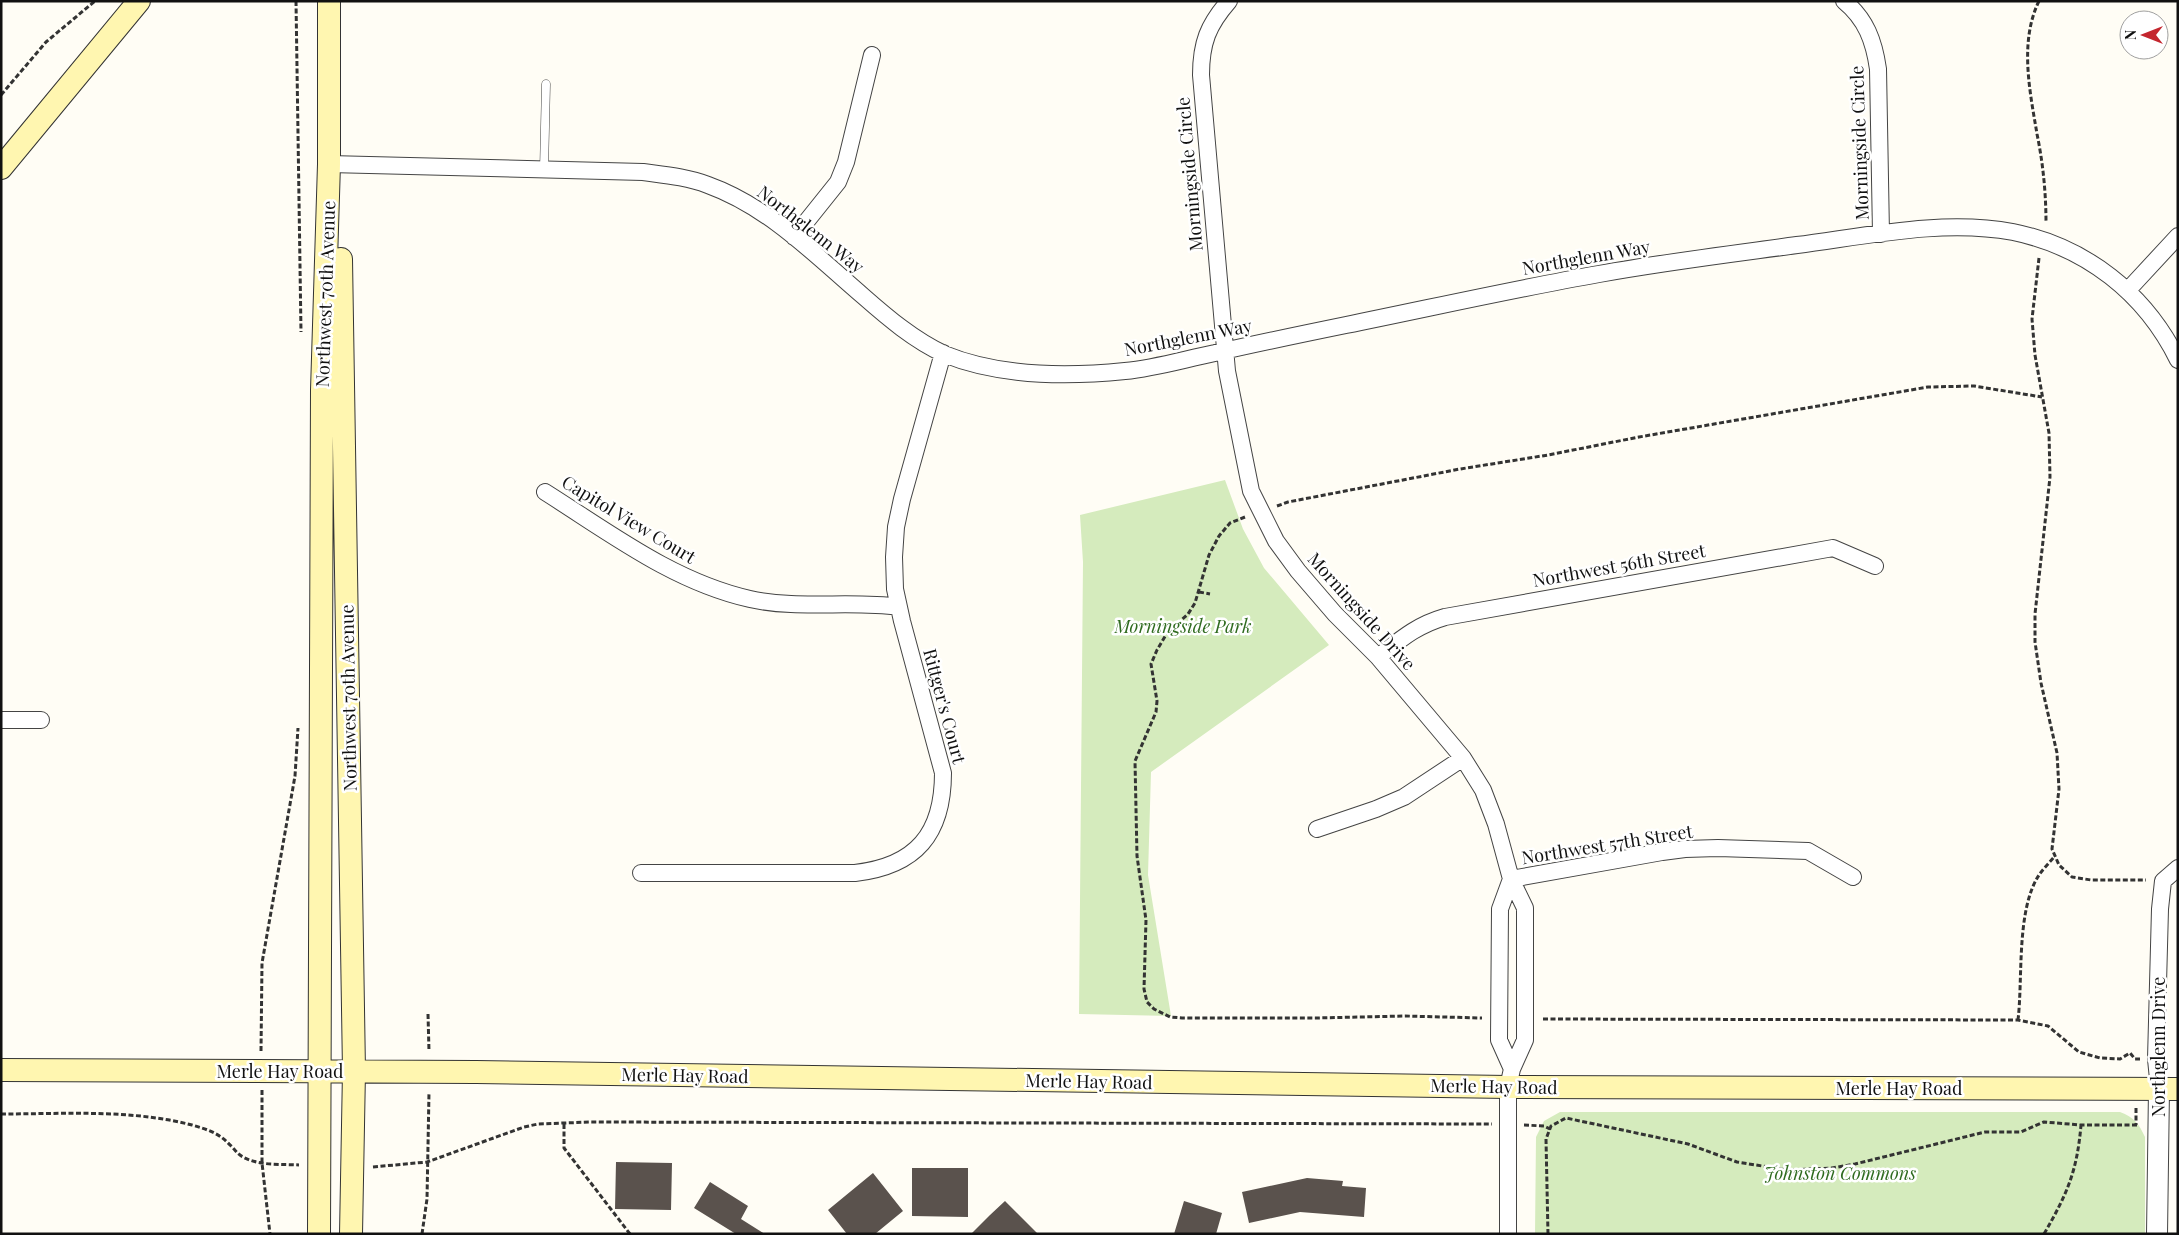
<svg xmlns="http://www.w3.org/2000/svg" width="2179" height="1235" viewBox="0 0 2179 1235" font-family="'Playfair Display',serif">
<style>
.green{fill:#d5ebbd}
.building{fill:#5a524d}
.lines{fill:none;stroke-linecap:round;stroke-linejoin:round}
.service-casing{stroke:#444;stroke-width:9}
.minor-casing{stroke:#444;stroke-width:18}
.tertiary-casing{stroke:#444;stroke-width:22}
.secondary-casing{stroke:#333;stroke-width:24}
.path{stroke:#333;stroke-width:3;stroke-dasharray:5 2.5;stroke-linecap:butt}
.service{stroke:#fff;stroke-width:8}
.minor{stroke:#fff;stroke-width:16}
.tertiary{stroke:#fff;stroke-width:20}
.secondary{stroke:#fff6b0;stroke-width:22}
.labels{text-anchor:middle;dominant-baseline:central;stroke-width:5;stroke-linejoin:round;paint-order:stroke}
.street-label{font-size:18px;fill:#111;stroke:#fff}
.park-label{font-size:18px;font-style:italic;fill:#2f6b1f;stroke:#fff}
</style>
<rect width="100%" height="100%" fill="#fffdf5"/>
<path class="green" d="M1225 480 1243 529 1264 568 1329 645 1151 772 1148 875 1171 1016 1079 1014 1083 562 1080 515Z
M1560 1112H2120C2134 1117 2139 1124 2145 1137V1234H1535L1536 1137 1544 1121Z"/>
<path class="building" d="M616 1162 672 1163 671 1210 615 1209Z
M912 1168H968V1217L912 1216Z
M873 1173 903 1211 875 1234H847L828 1210Z
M1307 1178 1343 1181 1342 1186 1366 1188 1364 1217 1300 1212 1249 1223 1242 1192Z
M710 1182 748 1206 741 1219 765 1234H736L694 1208Z
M1005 1201 1038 1234H971L990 1215Z
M1184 1201 1222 1213 1216 1234H1174Z"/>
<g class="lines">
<defs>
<path id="service" d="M544 170 546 84"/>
<path id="minor" d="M1229 1C1208 25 1201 43 1201 75L1227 371 1251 491 1276 541 1298 571 1335 614 1378 657 1463 758 1483 790 1496 824 1511 879 1662 852 1685 849 1718 848 1808 851 1853 877
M1844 1C1866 19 1874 41 1878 69L1881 234
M329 164 643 172C665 175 687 177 708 185 769 207 815 255 863 296 888 318 914 340 944 354 1000 377 1066 377 1125 371 1156 368 1185 359 1215 353 1258 343 1302 334 1346 325 1430 308 1514 289 1599 274 1665 262 1731 254 1797 245 1867 236 1943 219 2013 232 2086 247 2145 293 2178 360
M794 237 838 182 846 162 872 55
M2128 290 2178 236
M545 492C610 533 674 582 750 599 799 610 850 600 899 607
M1378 657C1401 639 1417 625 1445 617L1833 548 1875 566
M1 720H41
M1317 829 1376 809 1404 797 1463 758
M641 873H855C916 866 943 834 943 773L902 621 895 589 894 557 896 527 902 499 943 353
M2159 1089 2156 1059 2160 909 2163 881 2178 868
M1508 1234V1087L1512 1069 1525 1040V908L1511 879 1500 909 1499 1040 1512 1069"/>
<path id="tertiary" d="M2157 1234 2159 1089"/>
<path id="secondary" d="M1 168 139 1
M341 259 354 1071 351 1234
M1 1070 476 1072 1508 1087 2178 1089
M319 1234 322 390 329 164V1"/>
</defs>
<use href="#service" class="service-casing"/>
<use href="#minor" class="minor-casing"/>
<use href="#tertiary" class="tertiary-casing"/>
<use href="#secondary" class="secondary-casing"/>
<path class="path" d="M296 1 301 332
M2039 1C2019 42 2030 92 2037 134 2043 163 2046 193 2046 223
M1 95 46 42 95 1
M2039 258 2032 319 2035 355 2049 433 2050 477 2035 614V642L2041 683 2057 753 2059 789 2052 849 2059 865 2072 877 2091 880H2146
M1277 506 1288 502 1460 469 1548 455 1639 437 1928 387 1974 386 2042 397
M1245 517 1230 523 1219 536 1209 555 1195 603 1188 614 1167 633 1157 650 1151 664 1157 701 1156 712 1135 761 1137 856 1146 920 1144 989 1147 1002 1154 1009 1170 1017 1182 1018H1316L1405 1016 1482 1018
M1199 592 1210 594
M428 1014 429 1051
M1543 1019 2018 1020 2048 1026 2079 1052 2100 1058 2120 1059 2130 1053 2135 1059H2140
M2018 1020C2023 979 2016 910 2039 875 2043 869 2049 863 2054 857
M261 1051 262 963 295 776 298 728
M262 1090V1163L270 1234
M2136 1108V1125
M1 1114C64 1114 130 1109 192 1125 206 1129 219 1133 229 1144 234 1148 237 1154 243 1157 259 1166 281 1164 299 1165
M564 1124V1148L630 1234
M1524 1125 1544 1126 1550 1129
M373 1167 427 1162 524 1127 538 1124 591 1122 1492 1124
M422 1234 427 1199 429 1092
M1548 1234 1546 1139 1551 1126 1566 1118 1688 1144 1737 1162 1787 1170 1832 1168 1855 1164 1985 1132H2021L2044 1122 2081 1125H2139
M2044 1234C2067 1194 2077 1172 2081 1125"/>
<use href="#service" class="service"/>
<use href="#minor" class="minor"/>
<use href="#tertiary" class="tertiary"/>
<use href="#secondary" class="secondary"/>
</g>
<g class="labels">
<g class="street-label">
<text transform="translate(1859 143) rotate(-92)">Morningside Circle</text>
<text transform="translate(1189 174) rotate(-95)">Morningside Circle</text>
<text transform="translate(811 229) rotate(38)">Northglenn Way</text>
<text transform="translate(1586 257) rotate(-10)">Northglenn Way</text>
<text transform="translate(325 294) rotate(-88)">Northwest 70th Avenue</text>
<text transform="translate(1188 337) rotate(-11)">Northglenn Way</text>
<text transform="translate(629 519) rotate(31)">Capitol View Court</text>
<text transform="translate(1619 565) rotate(-10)">Northwest 56th Street</text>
<text transform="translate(1362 611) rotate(48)">Morningside Drive</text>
<text transform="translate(348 698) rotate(-91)">Northwest 70th Avenue</text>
<text transform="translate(945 706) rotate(75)">Rittger's Court</text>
<text transform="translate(1607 844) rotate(-9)">Northwest 57th Street</text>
<text transform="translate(2158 1047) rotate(-90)">Northglenn Drive</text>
<text x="280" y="1071">Merle Hay Road</text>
<text transform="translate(685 1075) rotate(1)">Merle Hay Road</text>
<text transform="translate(1089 1081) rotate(1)">Merle Hay Road</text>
<text transform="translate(1494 1086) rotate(1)">Merle Hay Road</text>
<text x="1899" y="1088">Merle Hay Road</text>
</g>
<g class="park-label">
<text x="1183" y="626">Morningside Park</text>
<text x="1840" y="1173">Johnston Commons</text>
</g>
</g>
<rect width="2179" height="1235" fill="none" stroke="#111111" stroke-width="5"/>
<g transform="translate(2144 35) rotate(270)"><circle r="24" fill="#ffffff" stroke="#a0a0a0"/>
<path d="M0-4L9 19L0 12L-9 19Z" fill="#c4262e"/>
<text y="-8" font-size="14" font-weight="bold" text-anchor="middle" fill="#111111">N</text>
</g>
</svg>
